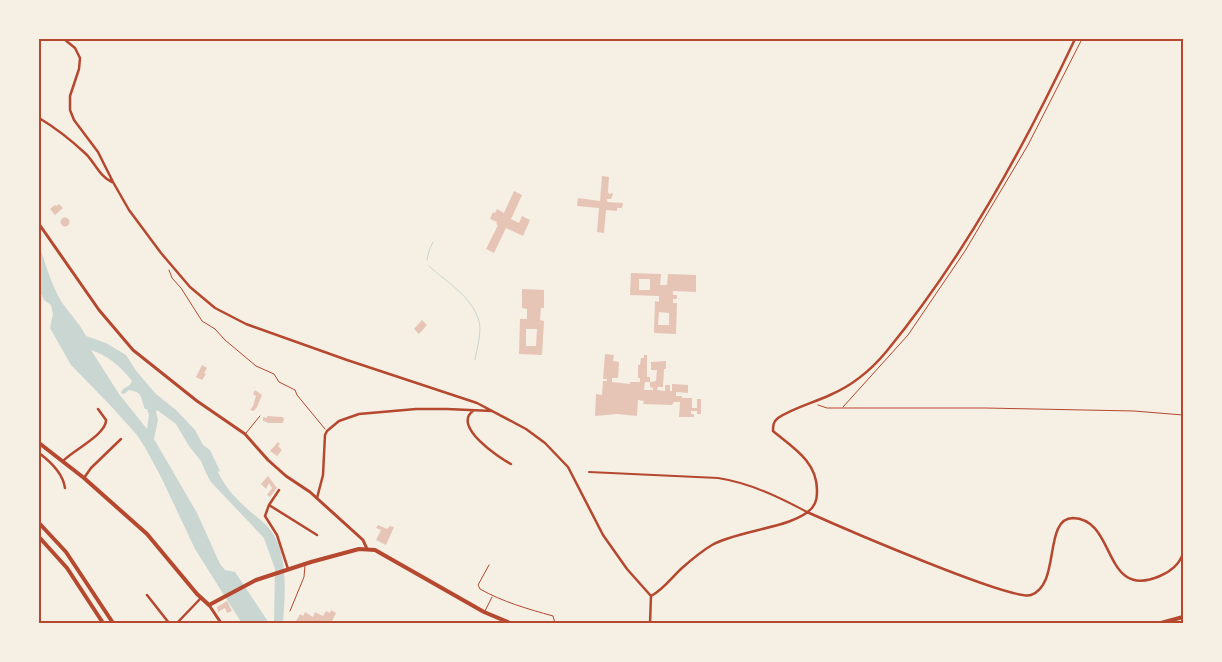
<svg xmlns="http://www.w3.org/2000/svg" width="1222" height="662" viewBox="0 0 1222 662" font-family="'PT Serif',serif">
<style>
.water{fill:#c9d6d2;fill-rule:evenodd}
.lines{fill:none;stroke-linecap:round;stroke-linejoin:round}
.stream{stroke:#c9d6d2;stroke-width:1}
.building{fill:#e6c5b7;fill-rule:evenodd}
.path{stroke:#b5482f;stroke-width:1}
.service{stroke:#b5482f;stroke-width:1}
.pedestrian{stroke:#b5482f;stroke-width:2}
.minor{stroke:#b5482f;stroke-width:2.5}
.tertiary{stroke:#b5482f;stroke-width:3}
.secondary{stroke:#b5482f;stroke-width:4}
.neatline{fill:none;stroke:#b5482f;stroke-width:2}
</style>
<rect width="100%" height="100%" fill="#f6efe4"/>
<path class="water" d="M39 245C46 264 51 286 63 304 71 315 80 324 86 336L106 343 126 355 137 372 156 394 176 410 195 430 203 445 210 450 220 471 218 472C229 495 245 507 264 523 290 546 285 593 283 623H274L275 569 264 538 211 482 206 473 201 461 189 446 176 424 157 410 156 412 158 420 154 439 197 513 220 564 225 570 235 572 269 623 241 622 195 549 161 477 146 449 137 435 111 406 71 365 50 328 53 314 51 305 44 300 39 290ZM91 350C109 356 120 366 132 381L130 385 123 389 121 393 124 394 129 390C144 393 140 397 145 409H147L149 415 147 429 119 394Z"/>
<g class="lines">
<path class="stream" d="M427 260 429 251 433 242
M429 266C446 282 472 296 479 321 482 332 477 348 475 360"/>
</g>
<path class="building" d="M602 176 609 177 608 192 609 194 612 193 613 194 611 199H607V202L623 203 622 208H617V211L606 210 604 233 597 232 599 208 577 206 578 198 600 201Z
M514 191 522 195 511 219 519 223 522 216 530 220 523 236 506 228 494 253 486 249 498 225 496 224 497 222 490 219 493 212 495 213 497 209 504 213Z
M59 204 63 208 55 215 50 209 55 205 56 206Z
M60.5 222a4.5 4.5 0 1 1 9 0a4.5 4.5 0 1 1-9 0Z
M631 273 661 274 660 285H667L668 274 696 275V292L673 291V295H677V299H673V303H677L676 334 654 333 655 301 659 302V296L630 295ZM639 279H650V290H639ZM659 312 669 313V325H658Z
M522 289 544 290V308H541L540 320 544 321 542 355 519 354 520 319H527V309L522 308ZM526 329H537L536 346H526Z
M422 320 427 325 419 334 414 329Z
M605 354 614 355 613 361 619 362 618 378H612V382L630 384V382H640V378H638V365H640L641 358H644V355H647V377H650V382H645L644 390H653V388L650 387V382L656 381 657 370H651V362L666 361V369H664L663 387H658L657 390 665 391V385H670V391H672V384L688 385V393L676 392V396H682V398H692V408H697V399H701V414H697V411H691V414H694V417H679L680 402H674L672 405 643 404 644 401 638 400 637 416 617 414 595 416 596 394 602 395 603 381H607V379H603Z
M202 365 207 368 204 373 206 374 202 380 196 377Z
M255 390 262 395 257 407 254 411 250 410 253 406 256 396 253 394Z
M267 416 282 417 284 418 283 423H267V422L263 421V417L267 418Z
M278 442 280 444 278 446 282 450 277 456 270 451Z
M268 476 277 488 270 497 267 495 272 488 269 483 266 489 261 484Z
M378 525 387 529 390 526 394 527 386 545 376 540 381 530 376 528Z
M227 601 232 611 227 613 225 608 218 612 217 607Z
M331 610 336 613 331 623H295L300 614 303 616 305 612 313 617 315 612 323 616 326 611 330 613Z"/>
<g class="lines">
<path class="path" d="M169 270 172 278 181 288 202 321 215 329 225 340 256 366 274 374 279 382 295 390 297 395 325 429
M818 405 827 408H985L1134 411 1183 415
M843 407 908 335 965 251 1028 145 1082 39
M1180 623 1183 622"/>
<path class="service" d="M246 433 260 416
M489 565 478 585 480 589C503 602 528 609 553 616L555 623
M290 611 304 577 305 565
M485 611 492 597"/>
<path class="pedestrian" d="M589 472 718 478C750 483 779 497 807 512"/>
<path class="minor" d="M64 39 75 48 80 58 79 69 70 96V110L74 120 98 152 113 182 129 210 161 253 190 287 215 308 246 324 347 360 477 403 526 429 545 443 568 467 603 535 627 569 651 596
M39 118C56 128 71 140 86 154 95 163 100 177 112 182
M473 411C452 426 499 458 511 464
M39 453C51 462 63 473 65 488
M63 461C72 451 107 434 106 420L98 409
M84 478 91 468 121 439
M279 490 269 505 265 516 277 535 288 569
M317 498 323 475 325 435 327 431 339 421 359 414 416 409H447L492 411
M269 505 317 535
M807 512C836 525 1013 602 1031 595 1061 585 1043 518 1073 518 1117 519 1102 601 1160 576 1170 572 1180 564 1183 553
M147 595 169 623
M651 596C663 590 672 577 682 568 691 560 702 551 712 545 737 530 795 528 812 508 817 502 817 496 817 490 817 461 792 447 773 431 773 426 773 422 778 418 793 408 813 403 830 395 851 386 871 370 886 352 964 257 1023 149 1075 39
M177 623 201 598
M650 623 651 596"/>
<path class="tertiary" d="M39 224 99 310 133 350 197 401 245 434 268 460 286 476 310 492 363 540 367 549
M209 605 221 623"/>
<path class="secondary" d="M39 443 84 478 147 534 197 594 209 605 256 580 311 562 359 549 375 550 484 612 510 623
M39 523 66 552 113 623
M39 537 67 568 103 623
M1161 623 1183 617"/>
</g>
<rect width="1222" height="662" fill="none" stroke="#f6efe4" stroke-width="80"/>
<rect x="40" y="40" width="1142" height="582" class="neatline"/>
</svg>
